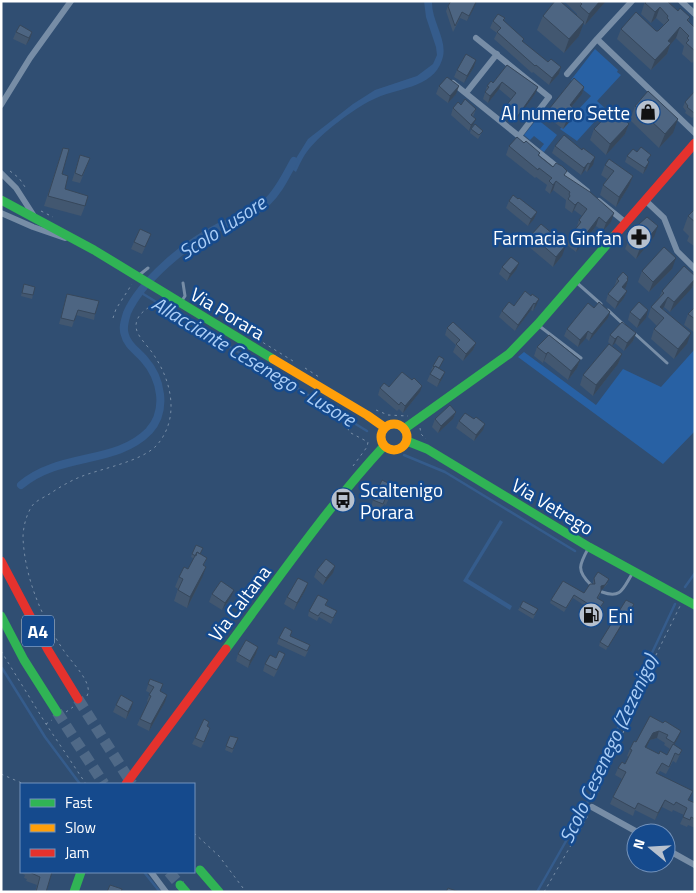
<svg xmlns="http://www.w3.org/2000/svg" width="696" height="893" viewBox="0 0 696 893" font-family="'Titillium Web',sans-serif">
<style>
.green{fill:#2861a4}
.water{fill:#355c8c}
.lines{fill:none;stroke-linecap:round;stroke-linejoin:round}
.stream{stroke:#355c8c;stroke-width:2.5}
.canal{stroke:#355c8c;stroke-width:8}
.highway-tunnel{stroke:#4f6987;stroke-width:11;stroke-dasharray:11 5.5;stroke-linecap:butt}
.path{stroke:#778da6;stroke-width:1;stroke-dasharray:2.5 4;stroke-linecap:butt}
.lane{stroke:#778da6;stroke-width:3}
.street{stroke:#778da6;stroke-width:6}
.fast{stroke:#30b455;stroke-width:9}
.slow{stroke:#ff9f0a;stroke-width:9}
.jam{stroke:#e5322d;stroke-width:9}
.wall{fill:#425770;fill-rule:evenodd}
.shaded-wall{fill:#36475b}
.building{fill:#4d6582;stroke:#36475b}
.labels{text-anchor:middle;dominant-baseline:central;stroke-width:5;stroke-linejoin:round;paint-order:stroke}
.shield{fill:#154a8d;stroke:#b9c9dd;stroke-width:1}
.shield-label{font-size:18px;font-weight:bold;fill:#fff}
.poi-label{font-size:19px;fill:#fff;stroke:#154a8d;text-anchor:end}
.street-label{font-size:19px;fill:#fff;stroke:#154a8d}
.water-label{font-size:20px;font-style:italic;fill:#abcef7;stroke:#154a8d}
</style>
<rect width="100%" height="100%" fill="#304e72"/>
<path class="green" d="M595 49 618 70 617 72 621 75 597 101 606 109 577 141 560 129 591 96 571 80Z
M537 119 557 135 544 152 540 149 544 144 534 136 530 140 524 135Z
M695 349V431L663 464 518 357 524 352 596 405 623 369 661 387Z"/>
<path class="water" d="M424 1H432C431 21 449 41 442 60 433 89 394 88 372 100 353 109 322 133 309 149 303 156 300 164 296 172L290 168 308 139 353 104 375 90 417 76 433 64 437 55 436 47 426 17Z
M500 520 503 522 468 579 512 606 510 610 463 581Z"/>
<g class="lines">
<path class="stream" d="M140 292 367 431
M404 455 445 472 575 551
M685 587 695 573
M2 668 45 737 80 784
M144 872 160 892
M537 892 586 806 627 706 675 604"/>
<path class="canal" d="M21 485C60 452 116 465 149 431 168 410 161 378 144 359 137 351 127 345 125 335 122 328 125 320 127 313 141 281 187 243 217 228 234 219 253 216 267 202 279 191 286 175 294 161"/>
<path class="highway-tunnel" d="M78 699 132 784
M57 712 104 784
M169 872 180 885"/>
<path class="path" d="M10 171 19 178 27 190
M41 211 53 217
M113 318 116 309 132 284
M241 329 293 361
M305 368 319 377
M376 410 388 415 408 416
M420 428 421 434 426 439
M353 466 367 447 368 442 349 432 348 428 355 418
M1 651 46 724 86 784
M87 696C94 683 71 662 64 651 42 618 25 579 23 538 23 528 26 515 32 506 35 501 45 497 51 493 60 487 70 481 80 477 102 468 141 462 157 445 181 417 171 378 151 351 146 344 136 335 136 326 136 312 152 306 161 300
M66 712 73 707
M46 724 52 720
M1 774 24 784
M595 799 656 655 680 606
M194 833 219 856 246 892
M544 892 589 814"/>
<path class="lane" d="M138 276 148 268
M576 282 601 304
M181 302 185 296 183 283
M608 310 623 324
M538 325 581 358
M634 333 667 363
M589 547C579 565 576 570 591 585
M602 592C621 599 623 589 632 574"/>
<path class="street" d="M632 1 597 39 695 133
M681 1 695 14
M476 38 549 97 519 136
M567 74 597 39
M453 83 587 191
M466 93 497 54
M1 105 30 58 71 1
M1 173 16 188 34 216
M645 200 664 218 677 251 695 269
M599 201 625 222
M1 213 33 227 65 238
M592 807 639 833
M666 849 695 865
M151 872 166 892"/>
<path class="fast" d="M1 200 94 250 273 359
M404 429 509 354 538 324 616 234
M407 441 427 449 589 547 695 605
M1 616 24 660 57 712
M226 649C277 580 326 509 384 446
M200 870 219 892
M180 885 186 892
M74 892 81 872"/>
<path class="slow" d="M273 359 367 415 384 427
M381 437a13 13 0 1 1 26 0a13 13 0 1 1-26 0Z"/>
<path class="jam" d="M616 234 695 143
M1 561 48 650 78 699
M126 784 226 649"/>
</g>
<path class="wall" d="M564 1H606L585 25 583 23 579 36 564 53 537 30 543 16H577V14Z
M645 1H668L678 11 690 17 688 22 695 28V60L692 63 682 54 684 46 676 38 670 45 667 54 651 70 617 39 621 29 658 31 664 25 656 18 651 23 641 14Z
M476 2 474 8 467 21 460 18 453 32 446 11 448 6Z
M505 18 504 21 523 42 548 62 561 67 559 74 549 85 533 72 532 73 494 39 497 33 490 28 493 21Z
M16 32H32L30 39 26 45 13 39Z
M476 60 474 67 464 83 454 77 457 70Z
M507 65 538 87 535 94 514 123 502 114 505 107 511 99 499 89 488 103 483 99 487 86 493 83Z
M439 86 456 94 448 103 436 94Z
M584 87 582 94 572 106 576 110 574 117 563 129 546 116 549 109Z
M695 91V116L692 118 685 113 686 111 683 107 685 102Z
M461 105 476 109 473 117V125L469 131 451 115 453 108Z
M635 106 673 133 659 148 630 120Z
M629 124 625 134 606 155 590 140 594 129Z
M471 129 481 134 478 139 470 133Z
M524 143 540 153 539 155 565 176 611 222 603 231 596 226 576 252 567 245 570 236 576 229 579 220 582 216 574 210 572 213 565 208 566 200 553 190 550 194 545 190 547 185 536 177 535 178 506 155 509 146Z
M555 146 593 165 587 172 585 170 581 175 552 153Z
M63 148 62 174 65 189 85 206 81 216 44 206Z
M637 152 649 162 647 168 643 174 625 162 627 156Z
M80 155 90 158 80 183 72 181Z
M605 165 633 176 629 186 616 207 600 195 603 185 607 179 601 175Z
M518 199 537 212 534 219 528 226 506 208 509 201Z
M695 211V245L694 246 687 241 689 236 683 230 688 216Z
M151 234 142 254 131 249 134 242Z
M531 235 562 256 553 267 528 246Z
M654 237 636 259 625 249 629 239Z
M502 267 516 270 507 281 499 274Z
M672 269 649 292 638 282 642 271Z
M695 276V281L692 288 670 312 664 307 663 309 687 344 674 359 651 339 654 329 657 326 648 317 651 307 659 298 662 291Z
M628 277V280L626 287 624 289 627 291 624 298 615 309 606 301 608 294 614 287 617 279Z
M24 284 33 295 32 299 21 296Z
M525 291 536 306 533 311 531 310 515 331 499 317 502 311 514 306Z
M67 294 95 314 94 320 76 315 72 327 59 324Z
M695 307V333L684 325 688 314Z
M594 308 608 318 589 341 586 338 578 347 564 336 567 329Z
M630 312 646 318 637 328 628 320Z
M447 328 476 343 473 350 463 361 453 352 456 345 445 335Z
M636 333 633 341 624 351 615 343 612 346 608 342 610 335Z
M537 347 580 360 577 368 568 380 544 361 543 363 534 356Z
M622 354 618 364 593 396 580 385 583 375Z
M444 359 439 368 442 379 437 387 427 381 432 370H431L433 366Z
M389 387 420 392 403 413 399 409 397 411 378 395 380 388Z
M456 412 453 419 438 433 432 427 435 419Z
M474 419 483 430 474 441 456 428 459 421Z
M392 485 390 490H392L389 498 386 505 384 504 380 512 371 507 373 500Z
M192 554H200L207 558 204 565 202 578 187 608 174 601 178 589 175 587 179 577 188 569 194 559 191 557Z
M317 570 333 573 323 585 314 577Z
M594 578 608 583 603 589H601L600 595 598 598 602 606 597 614 573 598 564 612 550 603 551 600 563 581 584 593 593 584V582Z
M308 583 305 591 294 610 284 604 287 597Z
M212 594 231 597 222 610 209 602Z
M328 600 326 605 337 611 331 624 319 617 317 621 308 616 309 611Z
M634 604 633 608 606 650 599 646 600 642Z
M520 607 536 613 533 619 518 610Z
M292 631 290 636 308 651 305 657 277 644 279 638Z
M258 647 256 654 248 668 236 661 238 654Z
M285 654 282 661 274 677 263 671 265 664Z
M150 679 160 691 165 702 149 731 137 725 148 702 147 701 150 693 146 691Z
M116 705 131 709 126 719 113 712Z
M650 716 678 738 674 745 682 750 676 763 673 761 666 774 660 771 658 774 689 800 695 803V828L688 825 687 827 680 824 684 815 673 810 672 812 662 807 655 820 635 810 633 816 610 804 613 797 622 779 615 775 618 768 625 764 629 757 627 756 630 749 636 742ZM657 738 665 743 664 745 670 749 667 755 659 754 646 747 650 740Z
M209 722 208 726V734L201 748 192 744 195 738Z
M230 736 238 738 232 753 225 750Z
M21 871 52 872 46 892H35L37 885 26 881 27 879 24 878 25 875 21 873Z"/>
<path class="shaded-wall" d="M600 1H606L585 25 589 14Z
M476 2 474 8 467 21 469 16Z
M660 7 656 18 651 23 655 12Z
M584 22 579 36 564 53 569 39Z
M680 27 676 38 670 45 667 54 651 70 655 60 668 41Z
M32 32 30 39 26 45 29 38Z
M476 60 474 67 464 83 467 76Z
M561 67 559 74 549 85 552 78Z
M502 82 499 89 488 103 490 96Z
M459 86 456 94 448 103 450 96Z
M538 87 535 94 514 123 517 117Z
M584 87 582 94 567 112 570 105Z
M576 110 574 117 563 129 566 122Z
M476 119 473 125 469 131 471 125Z
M678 119 673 133 659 148 665 134Z
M629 124 625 134 606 155 610 144Z
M595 157 593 165 587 172 590 164Z
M649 162 647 168 643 174 645 168Z
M588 163 585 170 581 175 584 168Z
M633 176 629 186 616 207 619 197Z
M556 181 553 190 550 194 553 185Z
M578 202 574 210 572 213 575 205Z
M537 212 534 219 528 226 531 219Z
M614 213 611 222 603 231 606 223Z
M599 217 596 226 576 252 579 243Z
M658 226 654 237 636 259 640 248Z
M566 245 562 256 553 267 556 257Z
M676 258 672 269 649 292 653 282Z
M519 263 516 270 507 281 510 274Z
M628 277 626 282 628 280 626 287 620 295 622 287Z
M695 279 692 288 670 312 674 302Z
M627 291 624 298 615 309 618 302Z
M668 297 664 307 659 314 660 307Z
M539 299 536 306 533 311 535 304Z
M534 303 531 310 515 331 518 325Z
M648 310 646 318 637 328 640 320Z
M610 312 608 318 589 341 592 334Z
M588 331 586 338 578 347 580 340Z
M636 333 633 341 624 351 627 343Z
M691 333 687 344 674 359 678 349Z
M618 336 615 343 612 346 615 339Z
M476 343 473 350 463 361 466 354Z
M548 352 544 361 543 363 546 354Z
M622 354 618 364 593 396 596 385Z
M580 360 577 368 568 380 571 371Z
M445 372 442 379 437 387 440 380Z
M422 386 420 392 403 413 405 406Z
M456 412 453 419 438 433 441 426Z
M485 424 483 430 474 441 476 435Z
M335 566 333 573 323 585 326 578Z
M206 567 202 578 187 608 190 597Z
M609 579 603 589 599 590 601 586Z
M308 583 305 591 294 610 297 603Z
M234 590 231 597 222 610 225 603Z
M634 604 633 608 606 650 608 647Z
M258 647 256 654 248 668 250 661Z
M167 695 165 702 149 731 151 724Z
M133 702 131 709 126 719 128 712Z
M659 731 657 738 650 740 643 754 645 747 653 733Z
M681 731 678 738 671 750 674 743Z
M665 800 662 807 655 820 658 813Z"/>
<path class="building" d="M451 1H474L476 2 469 16 462 12 455 26 448 6Z
M555 1H560L584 22 569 39 543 16Z
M579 1H600L589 14 580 6 582 4Z
M647 1H667L678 11 680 8 690 17 687 20 695 28V51L686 43 689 40 687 38 689 36 680 27 668 41 671 43 655 60 621 29 636 12 656 31H658L669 20 667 18 668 16 660 7 655 12 645 3Z
M498 14 505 18 503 20 524 39 522 41 548 62 551 59 561 67 552 78 536 65 535 66 497 32 501 28 493 21Z
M20 25 32 32 29 38 16 32Z
M466 54 476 60 467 76 457 70Z
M507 65 538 87 517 117 505 107 516 93 502 82 490 96 485 92 489 87 487 86 491 81 493 83Z
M447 77 459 86 450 96 439 86Z
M574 78 584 87 570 105 576 110 566 122 549 109Z
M648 91 678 119 665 134 635 106Z
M695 91V112L694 113 687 107 688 106 685 102Z
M465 99 476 109 471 115 476 119 471 125 453 108 458 102 461 105Z
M613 109 629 124 610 144 594 129Z
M475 124 483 131 479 135 471 129Z
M564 135 582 150 583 148 595 157 590 164 588 163 584 168 555 146Z
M517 137 524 143 526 141 540 153 538 155 553 167 556 163 562 166 567 171 564 175 590 192 614 213 606 223 599 217 579 243 570 236 581 222 579 220 587 209 578 202 575 205 568 199 570 196 569 194 570 192 556 181 553 185 549 181 552 178 539 168 538 170 509 146Z
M641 147 651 155 647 160 649 162 645 168 627 156 633 149 637 152Z
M63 148 69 149 62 174 68 176 65 189 88 196 85 206 48 196Z
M80 155 90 158 82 176 75 173Z
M609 159 633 176 619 197 603 185 614 171 605 165Z
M513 195 518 199 519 198 537 212 531 219 509 201Z
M694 210 695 211V222L688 216Z
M647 217 658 226 640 248 629 239 639 224Z
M541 224 566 245 556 257 531 235Z
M140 229 151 234 145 247 134 242Z
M664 247 676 258 653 282 642 271Z
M511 257 519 263 510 274 502 267Z
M684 266 695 276V279L674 302 668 297 660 307 691 333 678 349 654 329 664 318 651 307 664 293 662 291Z
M623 272 628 277 627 279 628 280 622 287 627 291 618 302 608 294 619 281 617 279Z
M24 284 35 287 33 295 22 293Z
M525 291 531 296 532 294 539 299 535 304 534 303 518 325 502 311 509 302 514 306Z
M67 294 99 301 95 314 78 310 74 321 61 318Z
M599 302 610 312 592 334 588 331 580 340 567 329 588 303 594 308Z
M639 302 648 310 640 320 630 312Z
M695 307V319L688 314Z
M453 322 476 343 466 354 456 344 460 340 447 328Z
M622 322 636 333 627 343 618 336 615 339 610 335Z
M549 335 580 360 571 371 548 352 546 354 537 347Z
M609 344 622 354 596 385 583 375Z
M439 356 444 359 439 368 435 366 434 367 433 366Z
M435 366 445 372 440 380 430 374Z
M402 372 412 380 414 378 422 386 405 406 401 402 399 405 380 388 384 383 389 387Z
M450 405 456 412 441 426 435 419Z
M465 413 474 419 476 417 485 424 476 435 459 421Z
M382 480 392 485 390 489 392 490 388 498 386 497 383 504 373 500Z
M196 545 203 548 200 554 197 552 196 556 192 554Z
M197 552 207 558 203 565 206 567 190 597 178 590 183 579 179 577 184 567 188 569Z
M326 559 335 566 326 578 317 570Z
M598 572 609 579 605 585 601 586V591L597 598 604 602 598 610 574 595 566 608 551 600 563 581 584 593 590 584H595L594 578Z
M298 578 308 583 297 603 287 597Z
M221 581 234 590 225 603 212 594Z
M318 595 328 600 325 605 337 611 333 618 321 612 318 616 309 611Z
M626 600 634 604 608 647 600 642Z
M523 601 538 609 534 615 520 607Z
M285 627 292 631 290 636 310 645 307 651 279 638Z
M246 640 258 647 250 661 238 654Z
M279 651 285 654 277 670 265 664 270 655 276 658Z
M150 679 163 684 160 691 167 695 151 724 140 719 151 696 149 695 154 687 148 684Z
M121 695 133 702 128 712 116 705Z
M650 716 663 723 665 721 681 731 674 743 666 738 668 735 659 731 653 733 645 747 659 754 660 751 667 755 673 744 682 750 679 755 675 753 669 767 662 763 656 773 693 791 688 800 695 803V819L691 817 690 820 683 817 687 808 676 802 674 805 665 800 658 813 638 803 635 809 613 797 626 772 618 768 622 762 625 764 632 750 630 749 634 741 636 742Z
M204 719 209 722 207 726 210 728 204 742 195 738Z
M230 736 238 738 233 749 226 746Z
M29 872H52L46 892H36L40 877Z
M110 885 122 889 121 892H107Z
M448 888 459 892H446Z"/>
<defs>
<symbol id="shop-disc" viewBox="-11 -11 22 22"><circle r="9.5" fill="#b7c1ce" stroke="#154a8d"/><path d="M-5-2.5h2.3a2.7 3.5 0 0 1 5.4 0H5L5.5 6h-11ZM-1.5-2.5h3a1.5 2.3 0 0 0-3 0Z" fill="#111"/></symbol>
<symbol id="pharmacy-disc" viewBox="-11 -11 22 22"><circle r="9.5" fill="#b7c1ce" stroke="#154a8d"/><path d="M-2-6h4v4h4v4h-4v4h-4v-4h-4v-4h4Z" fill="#111"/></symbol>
<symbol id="bus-disc" viewBox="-11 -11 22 22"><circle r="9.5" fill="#b7c1ce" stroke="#154a8d"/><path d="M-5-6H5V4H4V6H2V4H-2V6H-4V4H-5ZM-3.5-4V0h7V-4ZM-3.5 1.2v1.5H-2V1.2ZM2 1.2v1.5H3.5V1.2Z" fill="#111"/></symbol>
<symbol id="fuel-disc" viewBox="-11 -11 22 22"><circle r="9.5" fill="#b7c1ce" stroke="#154a8d"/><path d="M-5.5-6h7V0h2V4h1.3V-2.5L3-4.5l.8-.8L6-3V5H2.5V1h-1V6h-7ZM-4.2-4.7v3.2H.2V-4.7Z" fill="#111"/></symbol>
</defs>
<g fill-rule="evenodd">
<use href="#shop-disc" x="634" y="98" width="28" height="28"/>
<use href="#pharmacy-disc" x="625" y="223" width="28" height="28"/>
<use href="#bus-disc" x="329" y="486" width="28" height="28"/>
<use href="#fuel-disc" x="577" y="601" width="28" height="28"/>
</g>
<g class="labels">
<rect class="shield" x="22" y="615.5" width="32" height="31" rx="4"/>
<g class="shield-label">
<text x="38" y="631">A4</text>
</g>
<g class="poi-label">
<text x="630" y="112">Al numero Sette</text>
<text x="622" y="237">Farmacia Ginfan</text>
<text x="360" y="489" text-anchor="start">Scaltenigo<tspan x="360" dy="22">Porara</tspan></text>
<text x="608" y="615" text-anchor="start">Eni</text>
</g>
<g class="street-label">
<text transform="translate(228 313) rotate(31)">Via Porara</text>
<text transform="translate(553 506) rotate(31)">Via Vetrego</text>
<text transform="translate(239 603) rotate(-53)">Via Caltana</text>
</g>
<g class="water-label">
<text transform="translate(222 227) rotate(-33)">Scolo Lusore</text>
<text transform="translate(254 361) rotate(31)">Allacciante Cesenego - Lusore</text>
<text transform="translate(608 749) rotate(-65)">Scolo Cesenego (Zezenigo)</text>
</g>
</g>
<rect width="696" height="893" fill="none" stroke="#ffffff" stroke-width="5"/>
<rect x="20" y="783" width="175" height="90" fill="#154a8d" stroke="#7392bb"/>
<rect x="30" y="799" width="25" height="8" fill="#30b455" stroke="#7392bb"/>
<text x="65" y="808" font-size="15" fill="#ffffff">Fast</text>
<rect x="30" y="824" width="25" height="8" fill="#ff9f0a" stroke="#7392bb"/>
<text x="65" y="833" font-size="15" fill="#ffffff">Slow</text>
<rect x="30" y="849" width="25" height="8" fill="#e5322d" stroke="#7392bb"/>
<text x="65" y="858" font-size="15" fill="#ffffff">Jam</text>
<g transform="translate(651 848) rotate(288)"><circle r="24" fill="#154a8d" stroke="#7392bb"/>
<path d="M0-4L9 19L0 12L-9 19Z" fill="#b7c1ce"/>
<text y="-8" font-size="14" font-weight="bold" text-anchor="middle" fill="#ffffff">N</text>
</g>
</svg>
